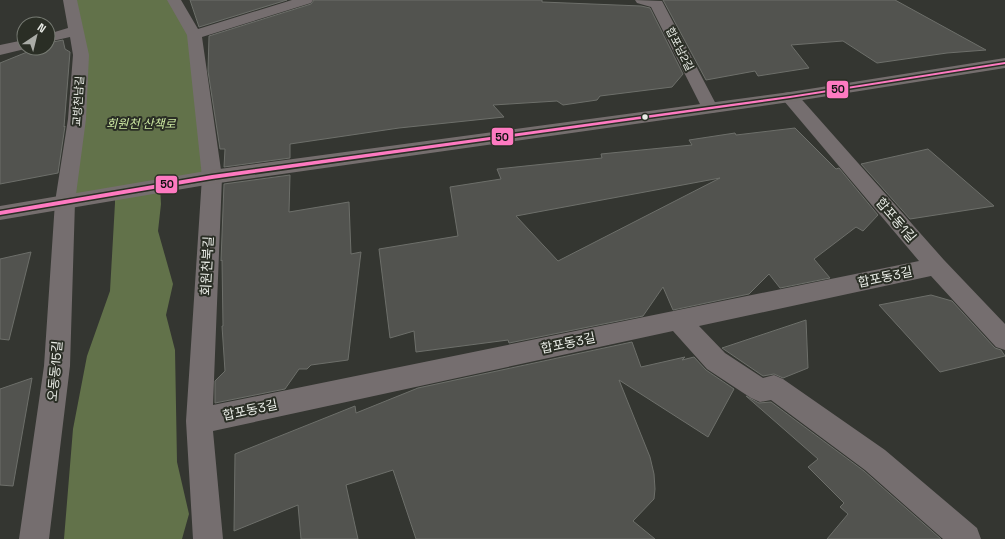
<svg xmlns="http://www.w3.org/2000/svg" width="1005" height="539" viewBox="0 0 1005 539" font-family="'Space Grotesk','Noto Sans KR',sans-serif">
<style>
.water{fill:#62724a}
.building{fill:#52534f;stroke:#6d6f6a;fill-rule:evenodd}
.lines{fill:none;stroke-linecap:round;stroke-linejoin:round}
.minor{fill:#756e6f;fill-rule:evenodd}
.major{fill:#756e6e;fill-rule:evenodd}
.bus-1-casing{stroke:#2a2e25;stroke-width:3}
.bus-1{fill:#fe7ac1;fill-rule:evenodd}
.bus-dot{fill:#e9ece6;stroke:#2a2e25;stroke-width:1.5}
.labels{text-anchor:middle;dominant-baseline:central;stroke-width:4;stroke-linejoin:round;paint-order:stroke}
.far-street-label{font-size:11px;fill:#e9ece6;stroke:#2a2e25}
.far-water-label{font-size:12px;font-style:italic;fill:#ceeaa3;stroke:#2a2e25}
.street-label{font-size:13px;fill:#e9ece6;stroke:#2a2e25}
.line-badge{stroke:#2a2e25;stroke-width:1.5}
.pale-badge-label{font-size:11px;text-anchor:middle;font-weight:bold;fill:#111}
</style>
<rect width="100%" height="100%" fill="#343631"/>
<path class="water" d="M70 0H174L194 35 212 177 160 186 161 204 158 231 173 284 166 315 175 350 177 462 189 514 182 539H64L73 429 87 356 110 291 115 203V194L65 202 77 119Z"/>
<path class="building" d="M190 0H287L199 27Z
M314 0H542V2L641 6 650 8 683 74 672 87 600 96 597 100 563 105 557 101 493 105 504 117 399 128 290 144V158L224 167 225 149H220L208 71 209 36 311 4Z
M663 0H895L986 50 947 53 877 63 843 41 791 45 809 68 758 76 755 71 706 80Z
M63 40 65 49 70 52 64 127 65 126 58 173 0 184V63L37 48H48V43Z
M795 128 836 169 839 168 878 215 863 231 856 227 814 259 830 278 780 288 769 274 749 294 673 310 663 287 643 316 509 343 508 340 416 352 414 331 390 338 379 249 458 236 450 187 501 179 497 169 602 158 601 154 692 145 689 140 735 133 736 135ZM720 178 558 261 516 216Z
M928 149 994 206 910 219 861 164Z
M290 175 289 212 349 202 351 254 361 252 348 360 311 365 307 369H299L285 389 215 403V381L225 371 222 326H223L222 260 221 261 224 184Z
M31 252 9 340 0 339V259Z
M931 295 952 301 995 348 1001 350 1005 356 940 372 879 305Z
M806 320 808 368 783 378 774 374 763 376 722 348Z
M632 342 641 367 685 357 682 360 694 357 706 370 734 389 708 437 619 380 650 457 654 474 655 489 654 499 633 521 655 539H416L393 470 346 485 358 539H301L298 505 234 531 235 454 355 406 356 413 418 388Z
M32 378 13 486 0 485V389Z
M746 396 759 403 771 402 864 471 941 539H827L848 514 840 507 844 503 808 467 818 459Z"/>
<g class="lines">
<path class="minor" d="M63 0H77L89 55 86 119 75 202 70 366 49 539H19L44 366 55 202 68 119 73 55 70 37 48 42V34L68 28Z
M167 0H181L198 29 292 0H313L311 3 202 37 222 177 213 405 919 261 784 101 782 97 784 93 790 92 796 93 944 260 1005 324V350L996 347 931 276 699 326 725 353 763 378 774 375 783 379 885 450 977 528 981 539H943L865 470 771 400 760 402 751 398 707 369 673 331 213 431 223 539H193L186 421 202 177 187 35Z
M635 0 662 1 718 108 716 112 710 113 704 112 651 7 637 3Z
M24 40V48H29L0 55V45Z"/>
<path class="major" d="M1005 58V68L790 102 212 184 0 220V206L212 170 790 92Z"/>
<defs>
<path id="bus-1" d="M1005 62V64L790 98 212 179 0 215V211L212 175 790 96Z"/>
</defs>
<use href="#bus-1" class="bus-1-casing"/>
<use href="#bus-1" class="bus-1"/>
</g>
<circle class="bus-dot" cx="645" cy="117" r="3.5"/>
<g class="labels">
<g class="far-street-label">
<text transform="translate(680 49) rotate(63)">합포남2길</text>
<text transform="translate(78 101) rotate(-86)">교방천남길</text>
</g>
<g class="far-water-label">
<text x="141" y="124">회원천 산책로</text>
</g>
<g class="street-label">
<text transform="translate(896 220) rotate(49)">합포동1길</text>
<text transform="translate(207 266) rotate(-87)">회원천북길</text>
<text transform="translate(885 277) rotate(-12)">합포동3길</text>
<text transform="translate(568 343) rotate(-12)">합포동3길</text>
<text transform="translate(55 371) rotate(-85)">오동동15길</text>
<text transform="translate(250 410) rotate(-12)">합포동3길</text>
</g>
</g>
<g class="line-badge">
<rect x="826" y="80" width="23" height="19" rx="4" fill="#fe7ac1"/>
<rect x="491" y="127" width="23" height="19" rx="4" fill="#fe7ac1"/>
<rect x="155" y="175" width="23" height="19" rx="4" fill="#fe7ac1"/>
</g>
<g class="pale-badge-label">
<text x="838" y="93">50</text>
<text x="502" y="141">50</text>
<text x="167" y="188">50</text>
</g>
<g transform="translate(36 36) rotate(35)"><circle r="19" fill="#2a2e25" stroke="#767a72"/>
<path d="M0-3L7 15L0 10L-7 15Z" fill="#aaaca7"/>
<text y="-6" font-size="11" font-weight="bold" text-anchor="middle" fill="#e9ece6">N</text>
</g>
</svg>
